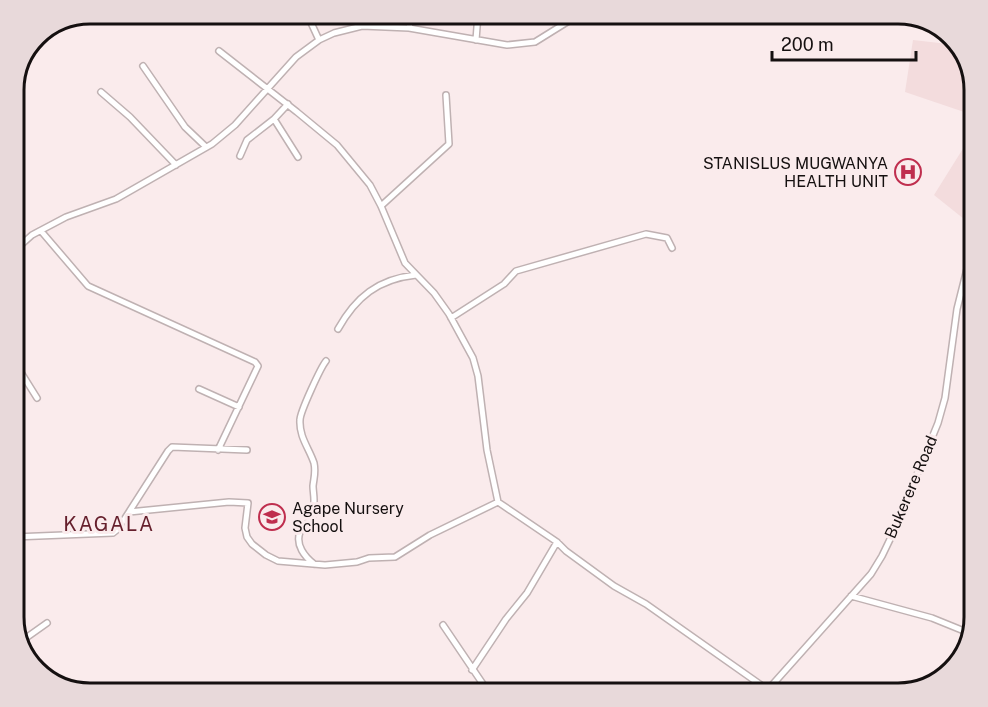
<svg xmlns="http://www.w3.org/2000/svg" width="988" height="707" viewBox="0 0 988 707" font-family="'Public Sans',sans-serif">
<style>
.built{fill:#f3dcdd}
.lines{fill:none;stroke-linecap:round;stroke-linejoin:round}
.minor-casing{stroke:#bfb1b2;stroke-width:8}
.minor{stroke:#fff;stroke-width:5}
.labels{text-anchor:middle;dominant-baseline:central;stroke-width:6;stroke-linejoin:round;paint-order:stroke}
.poi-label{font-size:16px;fill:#151010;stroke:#faebec;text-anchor:end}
.street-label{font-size:16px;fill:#151010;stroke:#faebec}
.quarter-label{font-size:20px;letter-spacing:1.5px;fill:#651f2c;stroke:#faebec}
.rim{fill:none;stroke:#151010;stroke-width:3}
</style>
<rect width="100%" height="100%" fill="#faebec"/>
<path class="built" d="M913 40 957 45 966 56 974 90V111L970 114 905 92Z
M964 147 974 153V201L964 219 934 195Z"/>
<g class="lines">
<defs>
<path id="minor" d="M307 14 319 40
M409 28 412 14
M476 40 478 14
M219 51 297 112 337 145 370 185 381 206 405 263 434 293 449 314 473 358 478 376 487 450 498 502
M143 66 185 127 206 147
M101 92 130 117 176 165
M288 104 274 119 298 157
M240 156 247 140 274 119
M381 206 449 144 446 95
M41 231 88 286 255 362 258 366 218 450
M14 251 32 235 66 217 116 199 212 144 235 125 296 57 319 40 334 33 362 26 409 28 507 45 535 42 580 14
M451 318 504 284 516 271 646 234 667 238 672 248
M338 329C356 297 378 279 416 275
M14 382 22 374 37 398
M199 389 239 407
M129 512 168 451 172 447 247 450
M14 537 113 533 118 529 129 512 229 502 248 503 245 528 247 537 252 544 266 555 278 561 325 565 357 562 369 558 395 557 430 535 498 502 557 542 566 551 614 586 646 604 768 690
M314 564C305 557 295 545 300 532 303 526 309 523 312 518 314 513 314 505 314 500 314 495 313 490 313 486 314 477 316 472 314 463 309 448 299 437 300 420 300 412 321 367 326 361
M851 596 932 618 969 633
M443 625 489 693
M23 640 47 623
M472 670 506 619 527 593 557 542
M765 693 871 574 882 556 894 531 938 423 945 398 957 309 974 241"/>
</defs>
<use href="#minor" class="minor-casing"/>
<use href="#minor" class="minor"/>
</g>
<defs>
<symbol id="hospital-ring" viewBox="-11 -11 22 22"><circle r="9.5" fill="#faebec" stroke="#bf2e4e" stroke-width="1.5"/><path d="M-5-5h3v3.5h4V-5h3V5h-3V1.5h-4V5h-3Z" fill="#bf2e4e"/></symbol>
<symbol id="school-ring" viewBox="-11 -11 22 22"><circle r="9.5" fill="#faebec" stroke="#bf2e4e" stroke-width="1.5"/><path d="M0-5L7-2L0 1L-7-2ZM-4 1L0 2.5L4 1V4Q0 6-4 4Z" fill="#bf2e4e"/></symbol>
</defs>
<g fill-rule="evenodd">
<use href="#hospital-ring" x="893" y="157" width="30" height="30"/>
<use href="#school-ring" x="257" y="502" width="30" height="30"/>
</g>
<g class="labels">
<g class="poi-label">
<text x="888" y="163">STANISLUS MUGWANYA<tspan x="888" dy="18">HEALTH UNIT</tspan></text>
<text x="292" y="508" text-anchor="start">Agape Nursery<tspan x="292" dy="18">School</tspan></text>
</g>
<g class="street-label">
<text transform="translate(911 487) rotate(-67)">Bukerere Road</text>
</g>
<g class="quarter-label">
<text x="109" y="524">KAGALA</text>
</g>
</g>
<path d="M0 0H988V707H0ZM90 24H898A66 66 0 0 1 964 90V617A66 66 0 0 1 898 683H90A66 66 0 0 1 24 617V90A66 66 0 0 1 90 24Z" fill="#e8d9da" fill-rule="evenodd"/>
<path class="rim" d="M90 24H898A66 66 0 0 1 964 90V617A66 66 0 0 1 898 683H90A66 66 0 0 1 24 617V90A66 66 0 0 1 90 24Z"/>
<path d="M772 51v9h144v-9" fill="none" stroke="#151010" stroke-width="3"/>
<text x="781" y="51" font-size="18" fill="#151010" stroke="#faebec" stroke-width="4.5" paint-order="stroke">200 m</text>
</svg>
